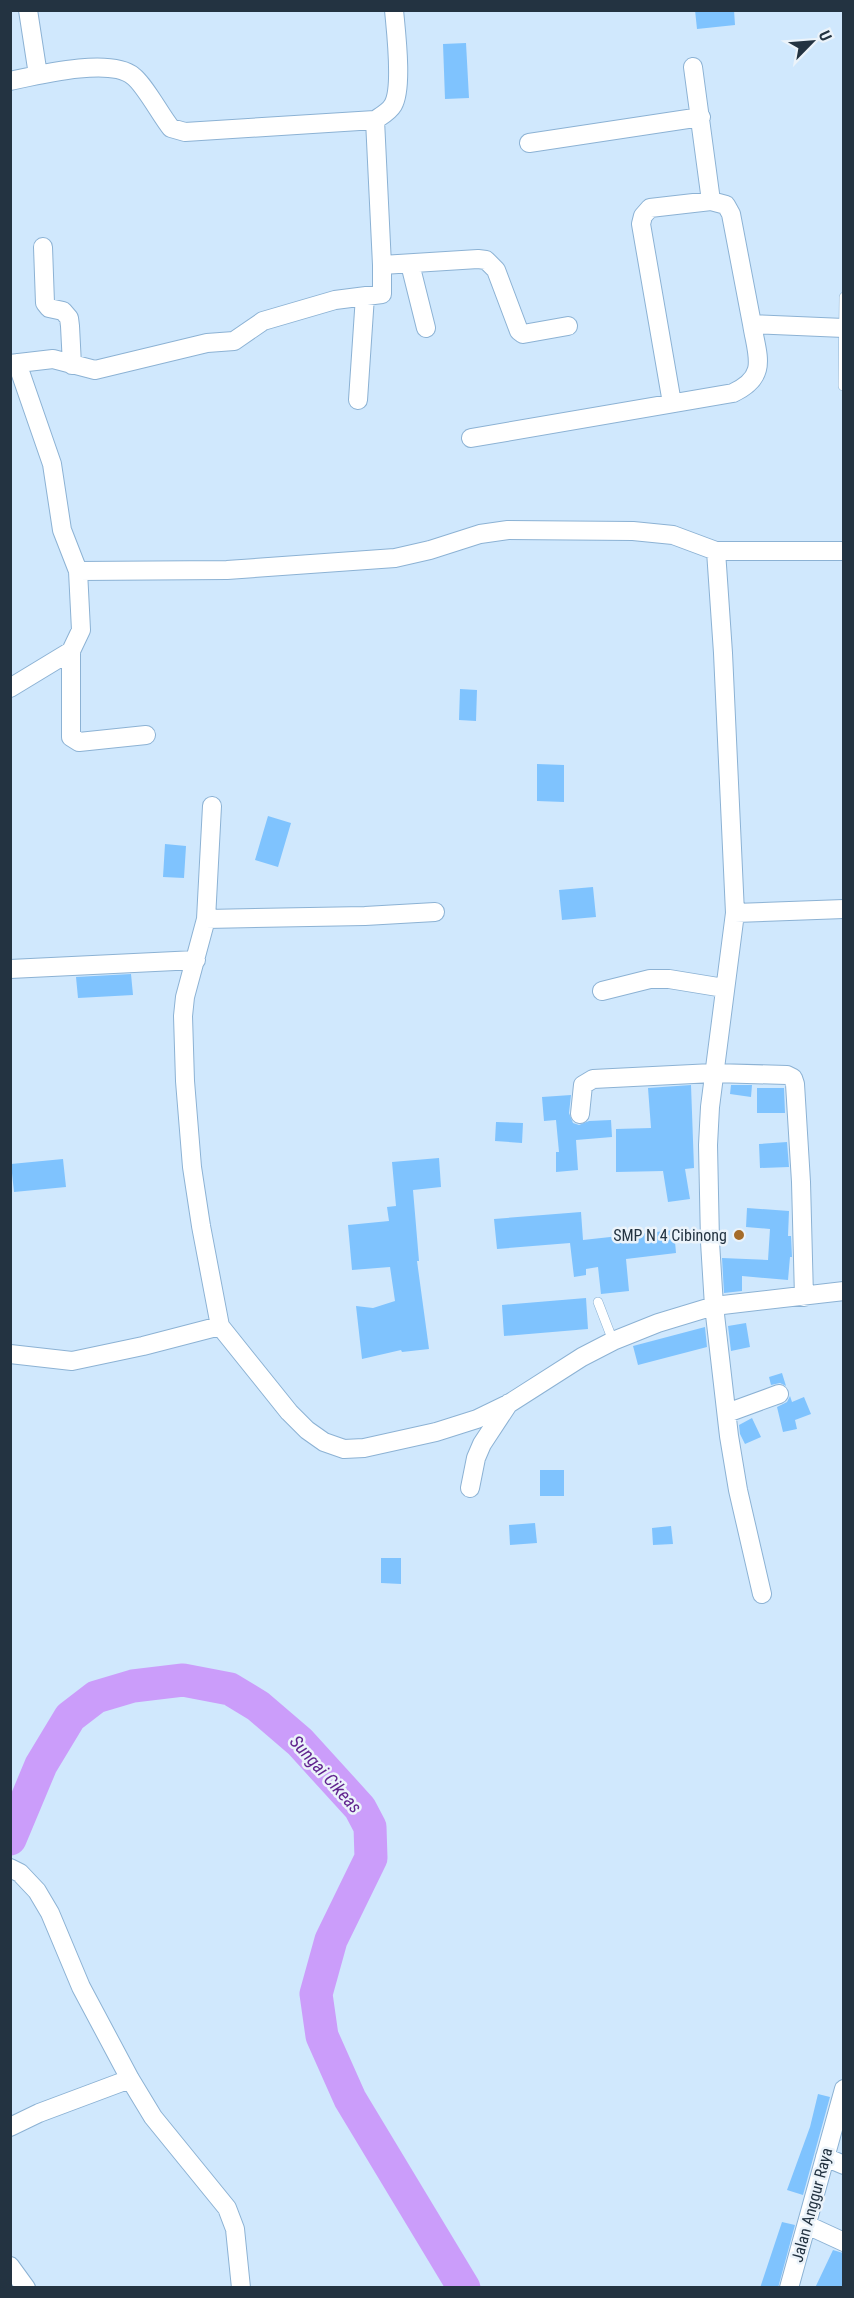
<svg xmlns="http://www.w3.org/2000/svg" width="854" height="2298" viewBox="0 0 854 2298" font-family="'Roboto Condensed',sans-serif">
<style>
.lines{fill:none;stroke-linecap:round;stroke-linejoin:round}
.river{stroke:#cb9dfa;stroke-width:33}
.building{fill:#7fc3fe}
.lane-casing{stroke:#8cb2d4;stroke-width:10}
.street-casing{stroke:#8cb2d4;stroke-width:20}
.lane{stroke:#fff;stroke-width:9}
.street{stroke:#fff;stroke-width:18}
.poi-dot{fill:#a56c2a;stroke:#ebf3fa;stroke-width:2}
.labels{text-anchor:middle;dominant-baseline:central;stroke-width:5;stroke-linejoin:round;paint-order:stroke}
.poi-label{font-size:16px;fill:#233341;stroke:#ebf3fa;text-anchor:end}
.street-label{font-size:16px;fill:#233341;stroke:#ebf3fa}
.water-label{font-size:18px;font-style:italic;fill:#61248e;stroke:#ebf3fa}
</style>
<rect width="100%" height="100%" fill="#d0e8fd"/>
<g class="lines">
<path class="river" d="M10 1839 41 1765 70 1717 96 1697 133 1686 183 1680 230 1689 258 1706 300 1742 360 1808 370 1827 371 1858 331 1940 316 1994 322 2036 350 2099 464 2288"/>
</g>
<path class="building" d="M695 10H734L735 25 697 29Z
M466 43 469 98 445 99 443 44Z
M460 689 477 690 476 721 459 720Z
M537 764 564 765V802L537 801Z
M268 816 291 823 278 867 255 860Z
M165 844 186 846 184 878 163 877Z
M593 887 596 917 562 920 559 890Z
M131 974 133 995 78 998 76 977Z
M691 1085 694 1168 685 1169 690 1199 668 1202 663 1171 616 1172V1129L651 1128 648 1088Z
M731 1085H752L751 1097 730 1094Z
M757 1088H784L785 1113H757Z
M571 1095 569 1113 573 1123 579 1125 589 1121 611 1120 612 1137 576 1140 578 1170 556 1172V1152H559L556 1120 544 1121 542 1097Z
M496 1122 523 1123 522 1143 495 1141Z
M787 1142 789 1167 760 1168 759 1144Z
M439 1158 441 1187 413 1190 419 1261H417L429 1349 402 1352 401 1350 362 1359 356 1306 373 1308 395 1301 390 1267 352 1270 348 1225 389 1221 387 1207 396 1206 392 1162Z
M63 1159 66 1187 14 1192 11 1164Z
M747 1208 789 1211 788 1236H791L792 1257H790L788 1280 742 1276V1291L724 1293 722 1258 768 1260 770 1229 746 1227Z
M581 1212 583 1240 674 1230 676 1253 626 1259 629 1291 601 1294 598 1267 586 1269V1275L574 1277 570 1243 497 1249 494 1219Z
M586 1298 588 1329 504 1336 502 1305Z
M746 1323 750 1347 731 1351 728 1326Z
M705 1327 707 1347 638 1365 633 1346Z
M782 1373 786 1386 780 1383 771 1385 769 1377Z
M790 1396 792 1402 804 1397 811 1414 795 1420 797 1429 783 1432 777 1407 787 1402Z
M752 1418 761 1437 745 1444 740 1434 739 1425Z
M540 1470H564V1496H540Z
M535 1523 537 1543 510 1545 509 1525Z
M671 1526 673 1544 653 1545 652 1528Z
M381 1558H401V1584L381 1583Z
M818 2094 830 2097 803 2195 787 2190 810 2127Z
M782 2222 795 2225 778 2288H760Z
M833 2250 843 2253V2288H815Z"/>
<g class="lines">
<defs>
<path id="lane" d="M843 386 844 297
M598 1302 613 1341"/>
<path id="street" d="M28 10 38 75
M693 67 711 201 726 205 731 214 752 324 844 328
M10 81C38 75 110 57 133 76 145 85 161 116 171 128L185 132 375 120C381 116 389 112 393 105 403 88 396 32 394 10
M529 143 701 117
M43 247 45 303 49 308 63 311 69 318 70 326 72 365
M410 264 426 328
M382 265 478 259 486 260 496 270 519 331 523 334 568 326
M10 364 53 359 95 370 207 343 234 341 263 321 335 300 382 294V265L375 120
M358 400 365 296
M672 403 641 224 643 216 650 208 711 201
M471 438 733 393C769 376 757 356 752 324
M716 551 723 653 735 913 710 1107 708 1145 710 1242 714 1306 729 1436 738 1490 762 1594
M78 571 227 570 395 558 430 550 480 534 508 530 633 531 673 535 716 551H844
M71 651V737L79 742 146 735
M10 688 71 651 81 630 78 571 62 530 52 464 17 363
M212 806 206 919 185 997 183 1016 185 1081 192 1167 201 1226 220 1326 289 1412 307 1430 324 1442 344 1449 364 1448 436 1432 477 1419 510 1403 582 1357 613 1341 658 1323 714 1306 844 1291
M735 913 844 909
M206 919 365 916 435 912
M10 969 196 960
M602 991 650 979H669L724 988
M580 1114 583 1085 593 1079 713 1073 787 1075 793 1078 795 1084 801 1182 804 1297
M10 1354 72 1361 143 1346 220 1326
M727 1413 779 1394
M470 1488 476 1458 482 1444 509 1403
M10 1868 20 1873 37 1891 50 1913 81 1987 130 2079 153 2117 227 2208 235 2229 241 2288
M10 2127 39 2113 130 2079
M825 2157 844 2165
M807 2225 844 2242
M10 2266 26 2288
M789 2288 844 2089"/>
</defs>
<use href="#lane" class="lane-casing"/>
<use href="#street" class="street-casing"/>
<use href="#lane" class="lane"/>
<use href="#street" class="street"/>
</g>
<circle class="poi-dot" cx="739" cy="1235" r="6"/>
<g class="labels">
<g class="poi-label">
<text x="727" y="1235">SMP N 4 Cibinong</text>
</g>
<g class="street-label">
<text transform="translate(812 2205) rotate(-75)">Jalan Anggur Raya</text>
</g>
<g class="water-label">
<text transform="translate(326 1774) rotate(48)">Sungai Cikeas</text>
</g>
</g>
<rect width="854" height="2298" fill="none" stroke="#233341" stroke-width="24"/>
<g transform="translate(812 42) rotate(65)" stroke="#ebf3fa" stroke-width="4.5" paint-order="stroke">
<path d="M0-4.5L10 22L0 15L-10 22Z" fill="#233341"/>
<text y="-9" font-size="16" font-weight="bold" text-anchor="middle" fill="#233341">U</text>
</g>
</svg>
